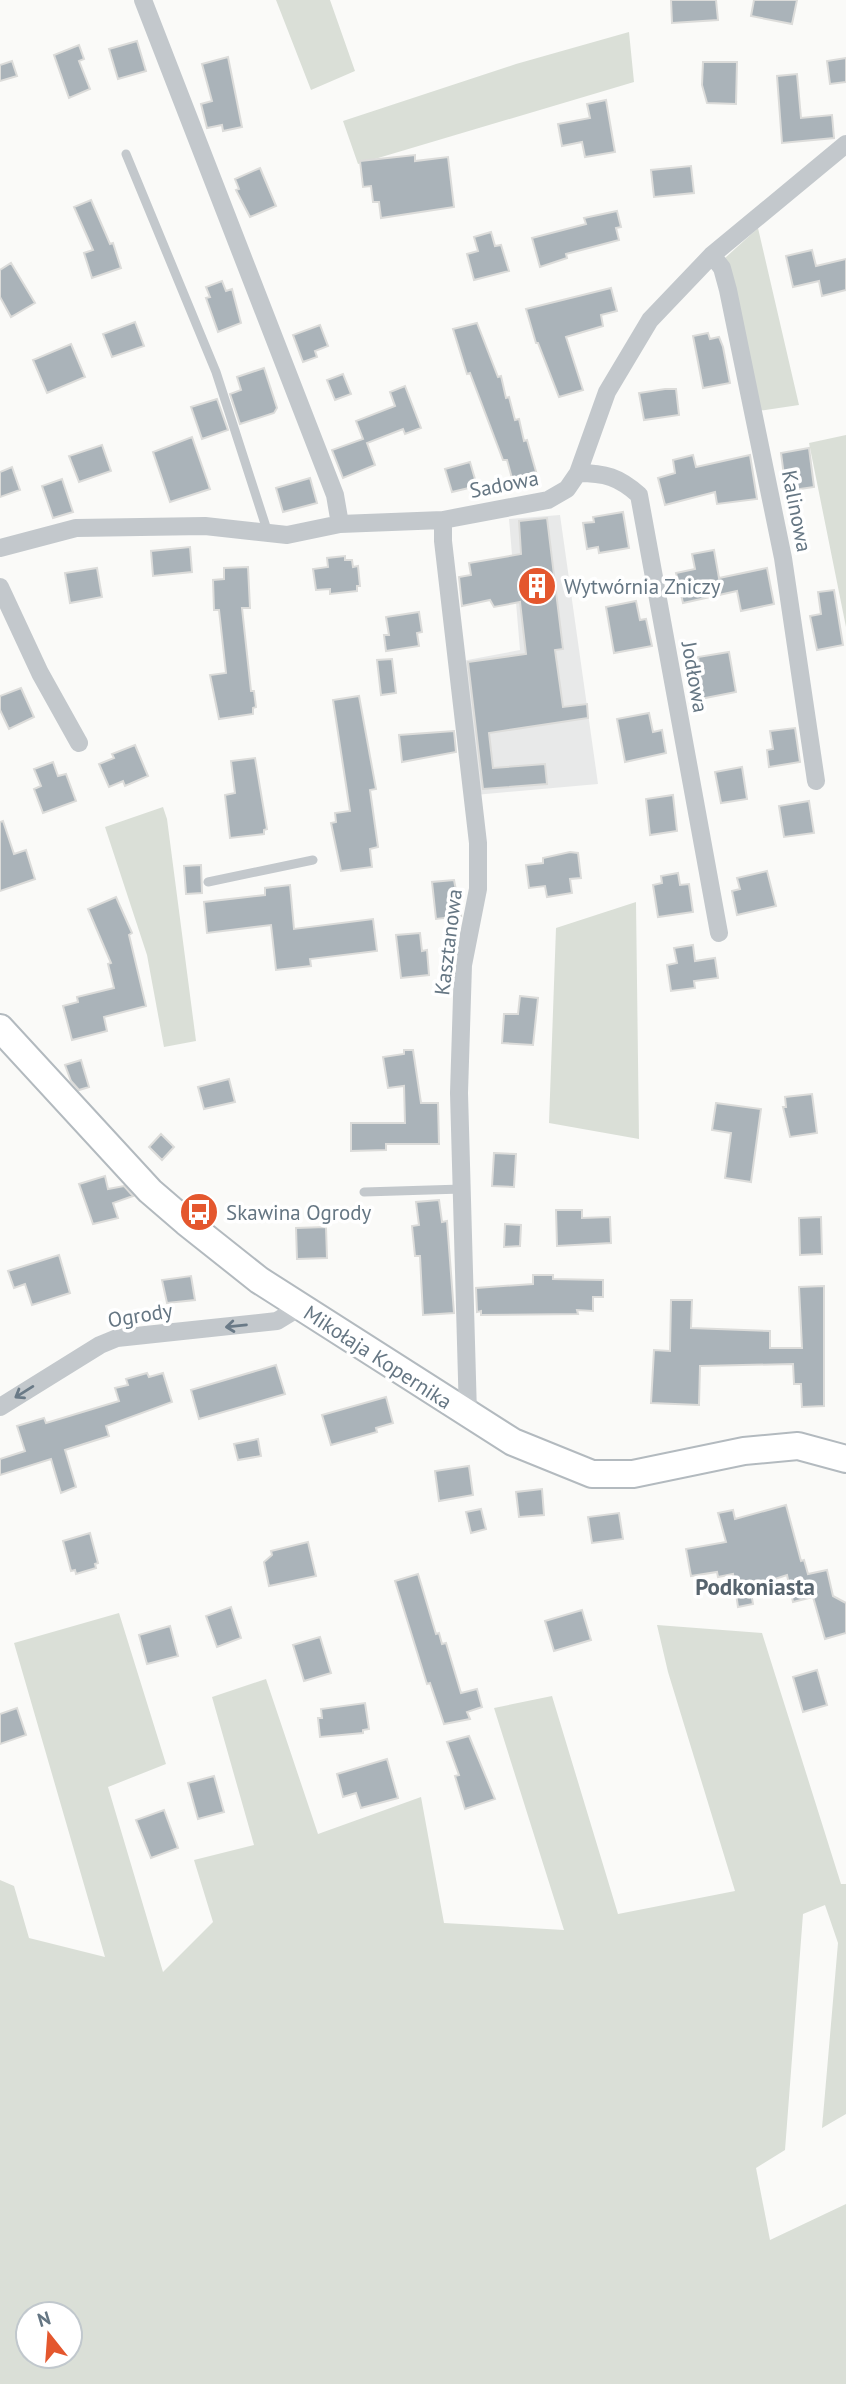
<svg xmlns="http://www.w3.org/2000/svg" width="846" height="2384" viewBox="0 0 846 2384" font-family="'PT Sans',sans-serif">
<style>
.built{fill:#e8e9e9}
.green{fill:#dadfd7;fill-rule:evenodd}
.building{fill:#aab3b9;stroke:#dcdcda;stroke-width:2}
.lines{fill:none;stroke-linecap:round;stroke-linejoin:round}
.secondary-casing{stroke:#b3babf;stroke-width:30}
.lane{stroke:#c3c8cc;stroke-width:9}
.street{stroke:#c3c8cc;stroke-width:18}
.secondary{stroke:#fff;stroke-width:26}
.oneway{stroke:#6a7a87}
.labels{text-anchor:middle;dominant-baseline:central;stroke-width:7;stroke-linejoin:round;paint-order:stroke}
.street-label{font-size:21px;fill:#657683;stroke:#fff}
.poi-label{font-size:21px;fill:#657683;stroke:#fff;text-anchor:start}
.neighbourhood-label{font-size:23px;font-weight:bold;fill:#57646e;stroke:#fff}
</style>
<rect width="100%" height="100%" fill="#fafaf8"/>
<path class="built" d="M560 515 598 784 475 795 462 661 520 650 509 519Z"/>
<path class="green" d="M276 0H330L355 71 311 90Z
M629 32 634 82 358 164 343 121 516 64Z
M758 228 799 405 758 411 725 258Z
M846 435V627L809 443Z
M163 807 167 819 196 1041 164 1047 147 955 105 827Z
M636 902 639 1139 549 1123 556 928Z
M119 1613 166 1764 108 1787 163 1972 213 1922 194 1860 254 1845 212 1697 266 1679 318 1834 421 1797 444 1923 564 1930 494 1708 552 1696 618 1914 735 1891 668 1672 657 1625 762 1633 841 1884H846V2114L822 2128 838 1943 825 1905 803 1914 785 2150 756 2168 770 2240 846 2204V2384H0V1880L14 1886 29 1938 105 1957 14 1643ZM70 2314V2356H28V2314Z"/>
<path class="building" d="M671 0H716L718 20 672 23Z
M754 0H797L792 24 751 16Z
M137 41 146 71 118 79 109 49Z
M79 45 84 59 79 61 90 89 69 98 54 55Z
M228 57 242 127 223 131 222 125 207 128 201 104 212 101 202 64Z
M846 58V82L830 84 827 61Z
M12 61 17 76 0 81V65Z
M703 62H737L736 104 707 103 702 85Z
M797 74 801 118 832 115 834 138 782 143 777 76Z
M606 100 615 152 585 157 582 142 562 146 558 124 590 118 587 104Z
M415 155V161L448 157 454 207 381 218 379 202H373L371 186 363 187 360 161Z
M691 166 694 193 654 197 651 170Z
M260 168 276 206 250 217 236 190 239 189 235 179Z
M91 200 110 244 113 243 121 268 92 278 84 253 93 250 74 207Z
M617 211 621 227 616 228 619 240 566 254 567 258 540 267 532 238 586 224 584 218Z
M491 232 495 246 501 245 509 271 474 280 467 254 478 251 474 237Z
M812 250 816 266 846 259V290L822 296 819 281 793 287 786 256Z
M11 263 35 303 11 317 0 297V270Z
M222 281 226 291 232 289 241 323 218 332 206 298 210 297 206 287Z
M611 288 617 311 601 315 603 326 566 337 583 390 559 397 538 343H536L526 309Z
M135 322 144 346 112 357 103 334Z
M477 323 498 377 501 376 506 398 509 397 515 420 519 419 524 441 527 440 537 475 513 482 507 460H503L470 373 467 374 453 329Z
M320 325 328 346 315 351 317 357 303 362 293 335Z
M708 333 710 339 719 337 723 347 730 383 703 388 693 336Z
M71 344 85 377 47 393 33 360Z
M264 368 277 408 274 413 240 424 230 394 241 390 237 377Z
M343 374 351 394 335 400 327 380Z
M405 386 421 428 405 434 403 429 367 443 375 465 343 478 332 450 363 439 356 421 395 406 390 392Z
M665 389H676L679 415 644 420 639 393Z
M217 399 228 430 202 439 191 407Z
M192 437 210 489 170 502 153 452Z
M102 445 111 471 79 482 69 456Z
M809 448 814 487 786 491 781 453Z
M693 455 696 467 750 455 757 499 717 504 715 492 665 505 658 478 675 473 673 460Z
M470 462 477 486 452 492 445 469Z
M12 467 20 490 0 497V472Z
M310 478 317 503 283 512 276 488Z
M62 479 73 512 53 518 42 486Z
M623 512 629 548 599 553 598 547 587 549 583 523 594 522 593 517Z
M547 518 563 649 555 650 563 707 587 704 588 718 489 733 493 768 545 764 547 784 483 789 468 662 526 654 520 602 494 607 490 600 462 606 459 577 471 575 469 563 521 554 519 521Z
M190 547 192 572 153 576 151 551Z
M714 550 719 578 767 568 774 604 741 611 737 591 683 603 676 573 695 569 692 554Z
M345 556V560H352L353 567 358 566 360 586H357V591L330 594V589L316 590 313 569 328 567 327 558Z
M248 567 250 608H242L251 691H254L256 707 253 708V714L219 719 210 675 226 673 219 610H214L213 580 224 579V568Z
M97 568 102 597 70 603 65 573Z
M834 590 843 645 817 650 810 616 821 614 818 592Z
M636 601 640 620 646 619 652 646 614 653 606 607Z
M419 612 422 632 417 633 419 646 386 651 384 635H389L386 617Z
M729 652 736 692 695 700 690 670 700 668 698 657Z
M392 659 396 693 381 695 377 660Z
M21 688 34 717 9 729 0 710V696Z
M359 696 376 789 370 790 378 847 370 849 372 867 341 871 331 823 336 822 335 813 350 811 333 700Z
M649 713 653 732 662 730 666 753 625 762 617 719Z
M795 728 800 762 769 767 767 750 773 749 770 731Z
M454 731 456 752 402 762 399 735Z
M135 745 148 776 125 786 123 781 109 787 99 764 114 758 112 754Z
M255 758 267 829 264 830V834L230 838 225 795 235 793 231 761Z
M53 762 58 776 66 774 76 801 43 813 34 789 41 786 34 769Z
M742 767 747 799 721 803 715 772Z
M673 795 677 831 650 835 646 799Z
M809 801 814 833 784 837 779 806Z
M3 821 14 854 26 850 35 879 0 891V822Z
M570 852 578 853 581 878 570 879 572 893 547 897 545 886 529 888 526 865 543 863V858Z
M201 865 202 893 186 894 184 866Z
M767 871 776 906 737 915 732 891 740 889 737 878Z
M678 873 680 885 689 884 693 912 658 917 653 885 662 883 661 876Z
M454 880 461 916 436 919 432 882Z
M290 885 294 929 373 919 377 951 310 959 311 966 276 970 271 925 207 933 204 902 265 895V888Z
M116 897 132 933 129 935 146 1006 104 1017 107 1031 72 1040 63 1006 78 1002 77 997 114 988 108 964 111 963 88 909Z
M420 933 422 951 427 950 429 975 401 978 396 935Z
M693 945 695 961 715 958 718 978 694 981 695 988 671 991 667 965 677 963 674 948Z
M520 996 538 998 533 1045 502 1043 504 1014H518Z
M404 1050H413L421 1103H438L439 1144H386V1150L351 1151V1123H405L404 1086 388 1088 383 1057 404 1054Z
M81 1060 89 1087 79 1090 71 1081 65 1065Z
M229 1079 235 1102 204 1109 198 1087Z
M812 1094 817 1133 790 1137 783 1107H786L785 1097Z
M716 1103 761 1109 751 1182 725 1178 731 1133 712 1130Z
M161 1134 174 1147 162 1160 149 1147Z
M494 1153 516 1154 514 1187 492 1186Z
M105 1176 108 1189 124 1186 133 1196 113 1203 118 1218 93 1224 79 1184Z
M439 1200 442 1222 447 1221 454 1313 423 1315 420 1256H415L412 1226 419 1225 416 1202Z
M556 1210H582V1218L610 1217 611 1243 557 1246Z
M821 1217 822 1254 800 1255 799 1218Z
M505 1224 521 1225 520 1246 504 1247Z
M326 1227 327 1258 297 1259 296 1228Z
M59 1255 70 1293 32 1305 25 1284 14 1288 8 1271Z
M533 1275H553V1279L603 1280V1297H593V1311L577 1310 578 1314 481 1315V1311L477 1312 476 1288 533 1284Z
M191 1276 195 1300 167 1303 162 1280Z
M824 1286V1406L802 1407 801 1384H794L793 1364 700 1366 699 1405 651 1403 654 1350 670 1351 671 1300H692L691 1328 770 1331V1348H802L799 1287Z
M276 1365 285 1394 199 1419 191 1390Z
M147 1373 149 1377 163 1373 172 1402 106 1426 109 1436 65 1450 76 1487 61 1493 51 1459 0 1475V1459L25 1451 17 1426 44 1418 46 1423 119 1401 115 1388 128 1385 126 1379Z
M386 1397 393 1423 376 1428 377 1432 331 1445 322 1415Z
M258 1439 261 1456 238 1460 234 1444Z
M469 1466 473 1495 439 1501 435 1471Z
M542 1489 544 1515 519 1517 516 1492Z
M786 1505 801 1561 804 1560 808 1574 827 1570 833 1596 846 1603V1633L825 1639 813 1597 793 1602 787 1575 750 1587 753 1604 738 1607 733 1574 718 1577 717 1572 691 1576 686 1549 726 1542 718 1513 733 1510 735 1519Z
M481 1509 486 1529 471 1533 466 1512Z
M619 1513 623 1539 592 1543 588 1517Z
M90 1533 98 1563 95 1564 96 1568 76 1574 75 1570 71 1571 63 1541Z
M308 1542 316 1576 269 1586 264 1562 272 1555 271 1551Z
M418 1574 436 1634 439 1633 442 1644 446 1643 461 1693 477 1689 482 1707 467 1712 470 1719 444 1724 430 1683 427 1684 395 1581Z
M231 1607 241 1638 217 1647 206 1616Z
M582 1610 591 1640 554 1651 545 1621Z
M170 1626 178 1656 147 1664 139 1635Z
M320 1637 331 1673 304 1681 293 1645Z
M817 1670 827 1705 803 1712 793 1677Z
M365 1703 369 1729 363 1730V1733L320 1737 318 1718H322L321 1709Z
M17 1708 26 1735 0 1744V1714Z
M469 1736 495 1799 465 1809 455 1776 459 1775 447 1742Z
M387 1759 398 1798 361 1808 356 1793 343 1797 337 1774Z
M214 1776 224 1812 198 1819 188 1783Z
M164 1810 178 1848 151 1858 136 1820Z"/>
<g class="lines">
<defs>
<path id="secondary" d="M0 1028 150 1191 186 1222 259 1280 513 1442 592 1474H633L744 1451 798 1446 846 1459"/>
</defs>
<use href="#secondary" class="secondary-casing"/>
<path class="lane" d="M126 154 216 372 268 533
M208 882 313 860
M364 1192 462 1189"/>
<path class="street" d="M143 0 335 495 340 524
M712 255 722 268 728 290 783 558 816 781
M578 473C605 473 619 477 639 495L719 933
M443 520V541L478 843V889L463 965 459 1093 468 1414
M0 548 76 528 205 526 287 535 340 524 443 520 548 500 567 489 578 473 607 392 650 320 712 255 846 144
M0 587 40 673 79 743
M0 1407 100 1345 117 1338 277 1321 300 1307"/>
<use href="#secondary" class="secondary"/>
</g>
<defs><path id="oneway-shaft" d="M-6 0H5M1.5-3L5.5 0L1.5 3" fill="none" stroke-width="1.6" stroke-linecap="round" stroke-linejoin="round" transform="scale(1.75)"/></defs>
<g class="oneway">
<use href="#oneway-shaft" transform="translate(236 1326) rotate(174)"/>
<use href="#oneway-shaft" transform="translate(24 1392) rotate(148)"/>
</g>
<defs>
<symbol id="building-disc" viewBox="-11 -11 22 22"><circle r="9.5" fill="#e4572e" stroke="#fff"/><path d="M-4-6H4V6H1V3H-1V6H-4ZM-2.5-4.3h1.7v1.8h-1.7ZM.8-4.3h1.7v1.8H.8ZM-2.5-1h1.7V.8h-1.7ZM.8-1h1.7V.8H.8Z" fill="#fff"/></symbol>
<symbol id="bus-disc" viewBox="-11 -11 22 22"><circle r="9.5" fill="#e4572e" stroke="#fff"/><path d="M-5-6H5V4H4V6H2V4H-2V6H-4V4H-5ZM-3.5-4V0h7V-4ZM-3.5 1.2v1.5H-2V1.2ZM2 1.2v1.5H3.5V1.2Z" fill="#fff"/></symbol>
</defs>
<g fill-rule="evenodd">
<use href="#building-disc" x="515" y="564" width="44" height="44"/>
<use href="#bus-disc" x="177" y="1190" width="44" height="44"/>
</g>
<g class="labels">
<g class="street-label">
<text transform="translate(504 484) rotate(-11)">Sadowa</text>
<text transform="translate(797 511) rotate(79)">Kalinowa</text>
<text transform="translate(695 677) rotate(80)">Jodłowa</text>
<text transform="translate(448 942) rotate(-83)">Kasztanowa</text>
<text transform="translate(140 1315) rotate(-9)">Ogrody</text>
<text transform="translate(378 1357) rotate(33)">Mikołaja Kopernika</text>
</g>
<g class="poi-label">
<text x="564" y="586">Wytwórnia Zniczy</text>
<text x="226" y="1212">Skawina Ogrody</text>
</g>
<g class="neighbourhood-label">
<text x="755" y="1586">Podkoniasta</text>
</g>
</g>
<g transform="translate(49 2335) rotate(343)"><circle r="33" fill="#ffffff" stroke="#c1c8cd" stroke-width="2"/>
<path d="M0-5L12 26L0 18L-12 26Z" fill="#e4572e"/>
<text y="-10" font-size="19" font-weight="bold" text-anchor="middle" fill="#657683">N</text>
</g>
</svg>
